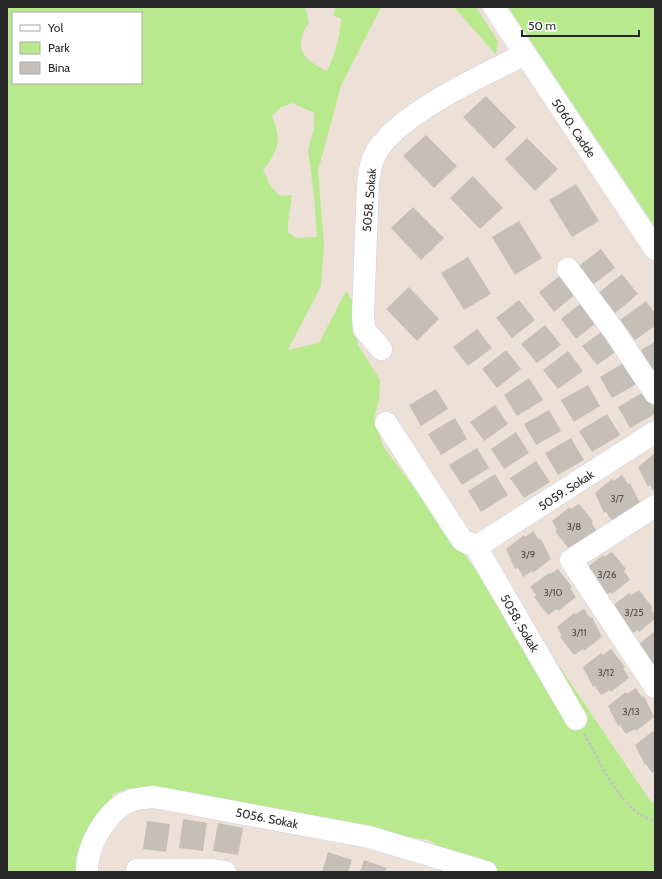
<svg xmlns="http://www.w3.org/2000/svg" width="662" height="879" viewBox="0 0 662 879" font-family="Cabin,sans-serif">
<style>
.green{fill:#b9e98d;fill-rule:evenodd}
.building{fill:#c6bfb7}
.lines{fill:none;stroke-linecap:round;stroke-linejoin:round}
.minor-casing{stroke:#cdd4e3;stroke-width:23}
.path{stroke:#c3c3c3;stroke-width:2.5;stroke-dasharray:3 2;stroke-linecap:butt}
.minor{stroke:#fff;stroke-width:22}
.labels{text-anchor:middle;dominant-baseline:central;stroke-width:3;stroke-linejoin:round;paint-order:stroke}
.number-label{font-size:10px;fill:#504e4c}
.street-label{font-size:12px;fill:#282828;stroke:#fff}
</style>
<rect width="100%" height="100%" fill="#ece0d7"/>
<path class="green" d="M7 7H305L309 22C293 47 302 60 327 71 335 54 340 38 341 19L333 15 336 7H381L341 86 318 171 324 245 321 286 288 350 319 343 346 291 353 301 358 345 380 380 379 400 374 419 383 446 475 569 551 695 534 629 651 802 655 803V872H496L471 867 429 840 278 818 129 788 112 795 115 804 81 872H7ZM13 13H141V83H13ZM293 103 314 113V128L308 150 314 196 317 237 296 238 288 232V223L292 195 281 196 271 187 263 170C279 150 282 140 272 116L281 107Z
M454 7H476L498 41 496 55Z
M508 7H655V227Z"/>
<path class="building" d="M486 96 516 127 494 149 463 117Z
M426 135 457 166 434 188 403 156Z
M527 138 558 169 535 191 505 159Z
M473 176 503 208 480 229 450 198Z
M576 184 599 221 572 237 549 200Z
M413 207 444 238 421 260 391 228Z
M519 221 542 258 515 275 492 237Z
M601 249 615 268 591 286 577 267Z
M468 257 491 294 464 310 441 273Z
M622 274 638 294 614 314 598 293Z
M561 275 576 294 554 312 539 292Z
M409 287 439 319 417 341 386 309Z
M519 300 535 320 512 338 496 318Z
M585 300 600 320 576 339 561 319Z
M646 301 655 313V326L635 340 620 320Z
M545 325 561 345 537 363 521 344Z
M607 328 621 348 597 365 582 346Z
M477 329 492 348 468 366 453 347Z
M655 342V368L652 370 641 350Z
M506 350 521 369 497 388 482 369Z
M568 351 583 371 558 389 543 370Z
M627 361 640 382 612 398 600 377Z
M529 378 543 400 517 416 504 395Z
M588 385 600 406 574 422 561 400Z
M436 389 448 409 421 426 409 405Z
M645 391 655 408V414L630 428 618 407Z
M495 405 508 424 484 441 470 422Z
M549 410 561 431 536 445 524 424Z
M607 414 620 435 592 452 579 431Z
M455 418 467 439 441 455 428 434Z
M516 432 529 453 504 469 491 449Z
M571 438 584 460 558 475 545 453Z
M477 448 489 468 462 485 449 465Z
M655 453V493L650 485 648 487 638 467Z
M536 461 550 482 524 498 510 478Z
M495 474 508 495 481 512 468 491Z
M622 475 628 484 630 483 640 503 612 521 606 512 604 513 595 493 612 479 614 481Z
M579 504 593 521 592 523 597 532 569 549 555 531 557 530 552 521 570 507 571 509Z
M533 531 539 540 541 539 551 559 533 573 532 571 523 577 518 568 515 569 506 549 524 535 525 537Z
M612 552 626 569 624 571 630 580 612 594 611 592 603 597 585 569 603 555 604 557Z
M558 569 572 587 570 588 576 597 558 611 557 609 548 615 534 597 536 595 530 587 549 573 550 574Z
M639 590 653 608 651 609 655 615V619L639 632 638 630 629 635 611 607 629 593 631 595Z
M584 609 590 618 592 617 602 637 584 651 583 649 574 655 560 637 562 636 557 627 574 613 576 614Z
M654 632 655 633V676L636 646Z
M611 649 625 667 623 668 629 678 611 692 610 690 601 695 595 686 593 687 583 667 601 653 603 655Z
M636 688 642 697 644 696 654 717 636 731 635 729 626 734 620 725 618 726 608 706 626 692 627 694Z
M653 731 655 732V771L652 773 646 764 645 765 635 745Z
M183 819 207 823 203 851 179 848Z
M147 821 170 824 166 852 143 849Z
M218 823 243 828 238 855 213 851Z
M328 852 352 860 348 872H322Z
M364 860 387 868 385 872H360Z"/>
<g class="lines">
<defs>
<path id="minor" d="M494 7 655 249
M568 269 614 331 655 393
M381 349 364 329 363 315 368 183C369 171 371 161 377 151 401 112 484 75 525 54
M386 423 462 540 476 547 576 719
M655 506 571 560 655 687
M476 547 655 432
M137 870H212L225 872
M87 872C86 847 106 811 130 801 137 798 146 798 154 797L369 837 486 872"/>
</defs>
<use href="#minor" class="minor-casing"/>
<path class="path" d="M584 734C601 762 620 812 655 821"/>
<use href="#minor" class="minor"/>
</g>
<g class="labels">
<g class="number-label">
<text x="617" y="498">3/7</text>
<text x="574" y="526">3/8</text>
<text x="528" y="554">3/9</text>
<text x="607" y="574">3/26</text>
<text x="553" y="592">3/10</text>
<text x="634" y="612">3/25</text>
<text x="579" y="632">3/11</text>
<text x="606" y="672">3/12</text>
<text x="631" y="711">3/13</text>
</g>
<g class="street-label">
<text transform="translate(574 128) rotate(56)">5060. Cadde</text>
<text transform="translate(369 200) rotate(-85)">5058. Sokak</text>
<text transform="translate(566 490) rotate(-33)">5059. Sokak</text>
<text transform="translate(520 623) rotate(60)">5058. Sokak</text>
<text transform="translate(267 818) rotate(11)">5056. Sokak</text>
</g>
</g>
<rect width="662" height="879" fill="none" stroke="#282828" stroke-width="16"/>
<rect x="12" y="12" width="130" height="72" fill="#ffffff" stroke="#a9a9a9"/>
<rect x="20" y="25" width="20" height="6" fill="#ffffff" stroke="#a9a9a9"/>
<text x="48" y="32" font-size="12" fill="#282828">Yol</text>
<rect x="20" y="42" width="20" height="12" fill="#b9e98d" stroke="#a9a9a9"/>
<text x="48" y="52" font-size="12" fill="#282828">Park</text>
<rect x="20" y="62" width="20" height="12" fill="#c6bfb7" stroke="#a9a9a9"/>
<text x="48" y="72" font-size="12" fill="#282828">Bina</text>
<path d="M522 30v6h117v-6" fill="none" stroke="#282828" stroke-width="2"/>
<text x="528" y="30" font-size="12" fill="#282828" stroke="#ffffff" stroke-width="3" paint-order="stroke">50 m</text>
</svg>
